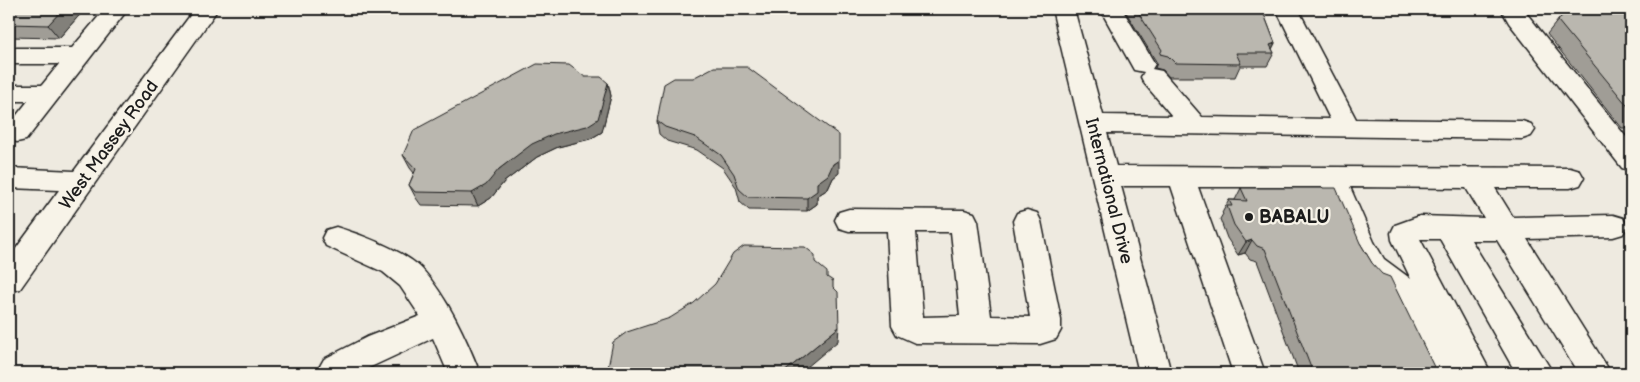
<svg xmlns="http://www.w3.org/2000/svg" width="1640" height="382" viewBox="0 0 1640 382" font-family="'Balsamiq Sans',sans-serif">
<style>
.lines{fill:none;stroke-linecap:round;stroke-linejoin:round}
.minor-casing{stroke:#1c1c1c;stroke-width:3}
.minor{fill:#f7f3e8;fill-rule:evenodd}
.wall{fill:#a09d96;stroke:#1c1c1c}
.shaded-wall{fill:#82807a;stroke:#1c1c1c}
.building{fill:#bab7af;stroke:#1c1c1c}
.poi-dot{fill:#1c1c1c;stroke:#f7f3e8;stroke-width:2}
.labels{text-anchor:middle;dominant-baseline:central;stroke-width:4.5;stroke-linejoin:round;paint-order:stroke}
.street-label{font-size:18px;fill:#1c1c1c;stroke:#f7f3e8}
.poi-label{font-size:18px;font-weight:bold;fill:#1c1c1c;stroke:#f7f3e8;text-anchor:start}
</style>
<rect width="100%" height="100%" fill="#eeeae0"/>
<filter id="ink" filterUnits="userSpaceOnUse"><feTurbulence type="fractalNoise" baseFrequency=".02" numOctaves="2"/><feDisplacementMap in="SourceGraphic" scale="10" xChannelSelector="R" yChannelSelector="G"/><feConvolveMatrix kernelMatrix="1 2 1 2 8 2 1 2 1" color-interpolation-filters="sRGB"/></filter>
<g filter="url(#ink)">
<g class="lines">
<defs>
<path id="minor" d="M105 9H128L26 140 17 142 9 140V125L28 101H9V85H42L59 64H9V48H72Z
M195 9H218L20 289 9 292V258L59 190 9 188V168L74 171Z
M1052 9H1074L1103 115 1172 116 1144 83 1141 77 1144 72 1134 70 1100 9H1122L1155 64 1152 69 1162 71 1202 117 1330 119 1278 13 1280 9H1298L1356 119 1522 121 1531 124 1535 130 1531 136 1522 139 1107 133 1116 166 1570 168 1580 171 1584 178 1580 185 1570 188H1495L1513 217 1613 215 1623 218 1627 226 1623 234 1613 237 1527 239 1611 373H1578L1497 240H1471L1553 373H1516L1440 239H1420L1491 373H1427L1394 299 1364 275 1352 255 1323 187H1198L1265 373H1233L1171 186H1121L1171 373H1139ZM1350 187 1466 188 1484 218 1420 216 1395 225 1391 233 1392 240 1411 279 1384 259 1374 242Z
M1501 9H1523L1631 143V171L1622 168 1509 23Z
M849 209 964 210 974 213 978 221 991 316 1030 317 1013 221 1017 213 1027 210 1037 213 1041 221 1061 320V330L1056 339 1040 344 915 343 897 335 892 326 887 231H849L839 228 835 220 839 212ZM916 232H951L960 316 923 317Z
M336 227C360 234 405 251 422 269 448 298 466 338 480 373H448L433 338 358 373H316L324 359 367 337 420 316 400 286 383 272 326 246 322 238 326 230Z"/>
</defs>
<use href="#minor" class="minor-casing"/>
<use href="#minor" class="minor"/>
</g>
<path class="wall" d="M9 9H85L59 38 9 37Z
M1124 9H1262L1275 43 1272 49 1274 53 1267 66H1240L1235 77H1169L1163 70 1155 68 1157 63Z
M1567 9H1631V128H1622L1547 34Z
M585 77 608 83 611 96 602 132 590 139 558 147 537 157 504 182 491 198 478 206 421 205 416 198 409 185 414 173 410 168 403 155Z
M657 121 839 173 833 178 828 189 817 196V204L807 211 749 210 740 202 736 187 723 168 697 150 667 141 659 134Z
M1241 188 1360 243 1437 373H1299L1257 261 1250 259 1245 253 1238 255 1227 238 1220 219 1223 214 1222 213 1229 200H1235Z"/>
<path class="shaded-wall" d="M63 9H85L59 38 48 25Z
M1275 43 1270 53V45Z
M608 83 611 96 602 132 590 139 558 147 537 157 504 182 491 198 478 206 472 193 499 169Z
M839 160V173L833 178 828 189 817 196V204L807 211V198L817 183 833 164Z
M1252 240 1245 253 1238 255 1246 242Z
M839 327 838 341 800 373H783Z"/>
<path class="building" d="M9 9H63L48 25 9 24Z
M1136 9H1262L1275 43 1270 45 1274 53H1236L1241 64 1175 63 1168 56 1160 54 1162 50Z
M1567 9H1631V110L1558 21Z
M537 64 569 65 585 77H601L608 83 598 119 587 126 554 134 532 144 499 169 486 185 472 193 415 192 409 185 416 169 403 155 414 130Z
M714 67H747L839 135V160L833 164 828 175 817 183V191L807 198 748 197 739 189 734 174 721 155 695 137 665 127 657 121 664 84 674 78H693Z
M1241 188H1336L1360 243 1372 263 1382 274 1390 277 1437 373H1313L1265 249 1257 246 1252 240 1246 242 1234 225 1227 206H1232L1229 200 1247 201Z
M744 246 805 247 815 255V262L827 272V277L833 281V287L838 292 839 327 783 373H607L613 342 627 332 670 318 694 303 715 284 733 254Z"/>
</g>
<circle class="poi-dot" cx="1249" cy="217" r="5"/>
<g class="labels">
<g class="street-label">
<text transform="translate(109 145) rotate(-54)">West Massey Road</text>
<text transform="translate(1109 191) rotate(76)">International Drive</text>
</g>
<g class="poi-label">
<text x="1259" y="217">BABALU</text>
</g>
</g>
<rect width="1640" height="382" fill="none" stroke="#f7f3e8" stroke-width="30"/>
<rect x="15" y="15" width="1610" height="352" fill="none" stroke="#1c1c1c" stroke-width="2" filter="url(#ink)"/>
</svg>
